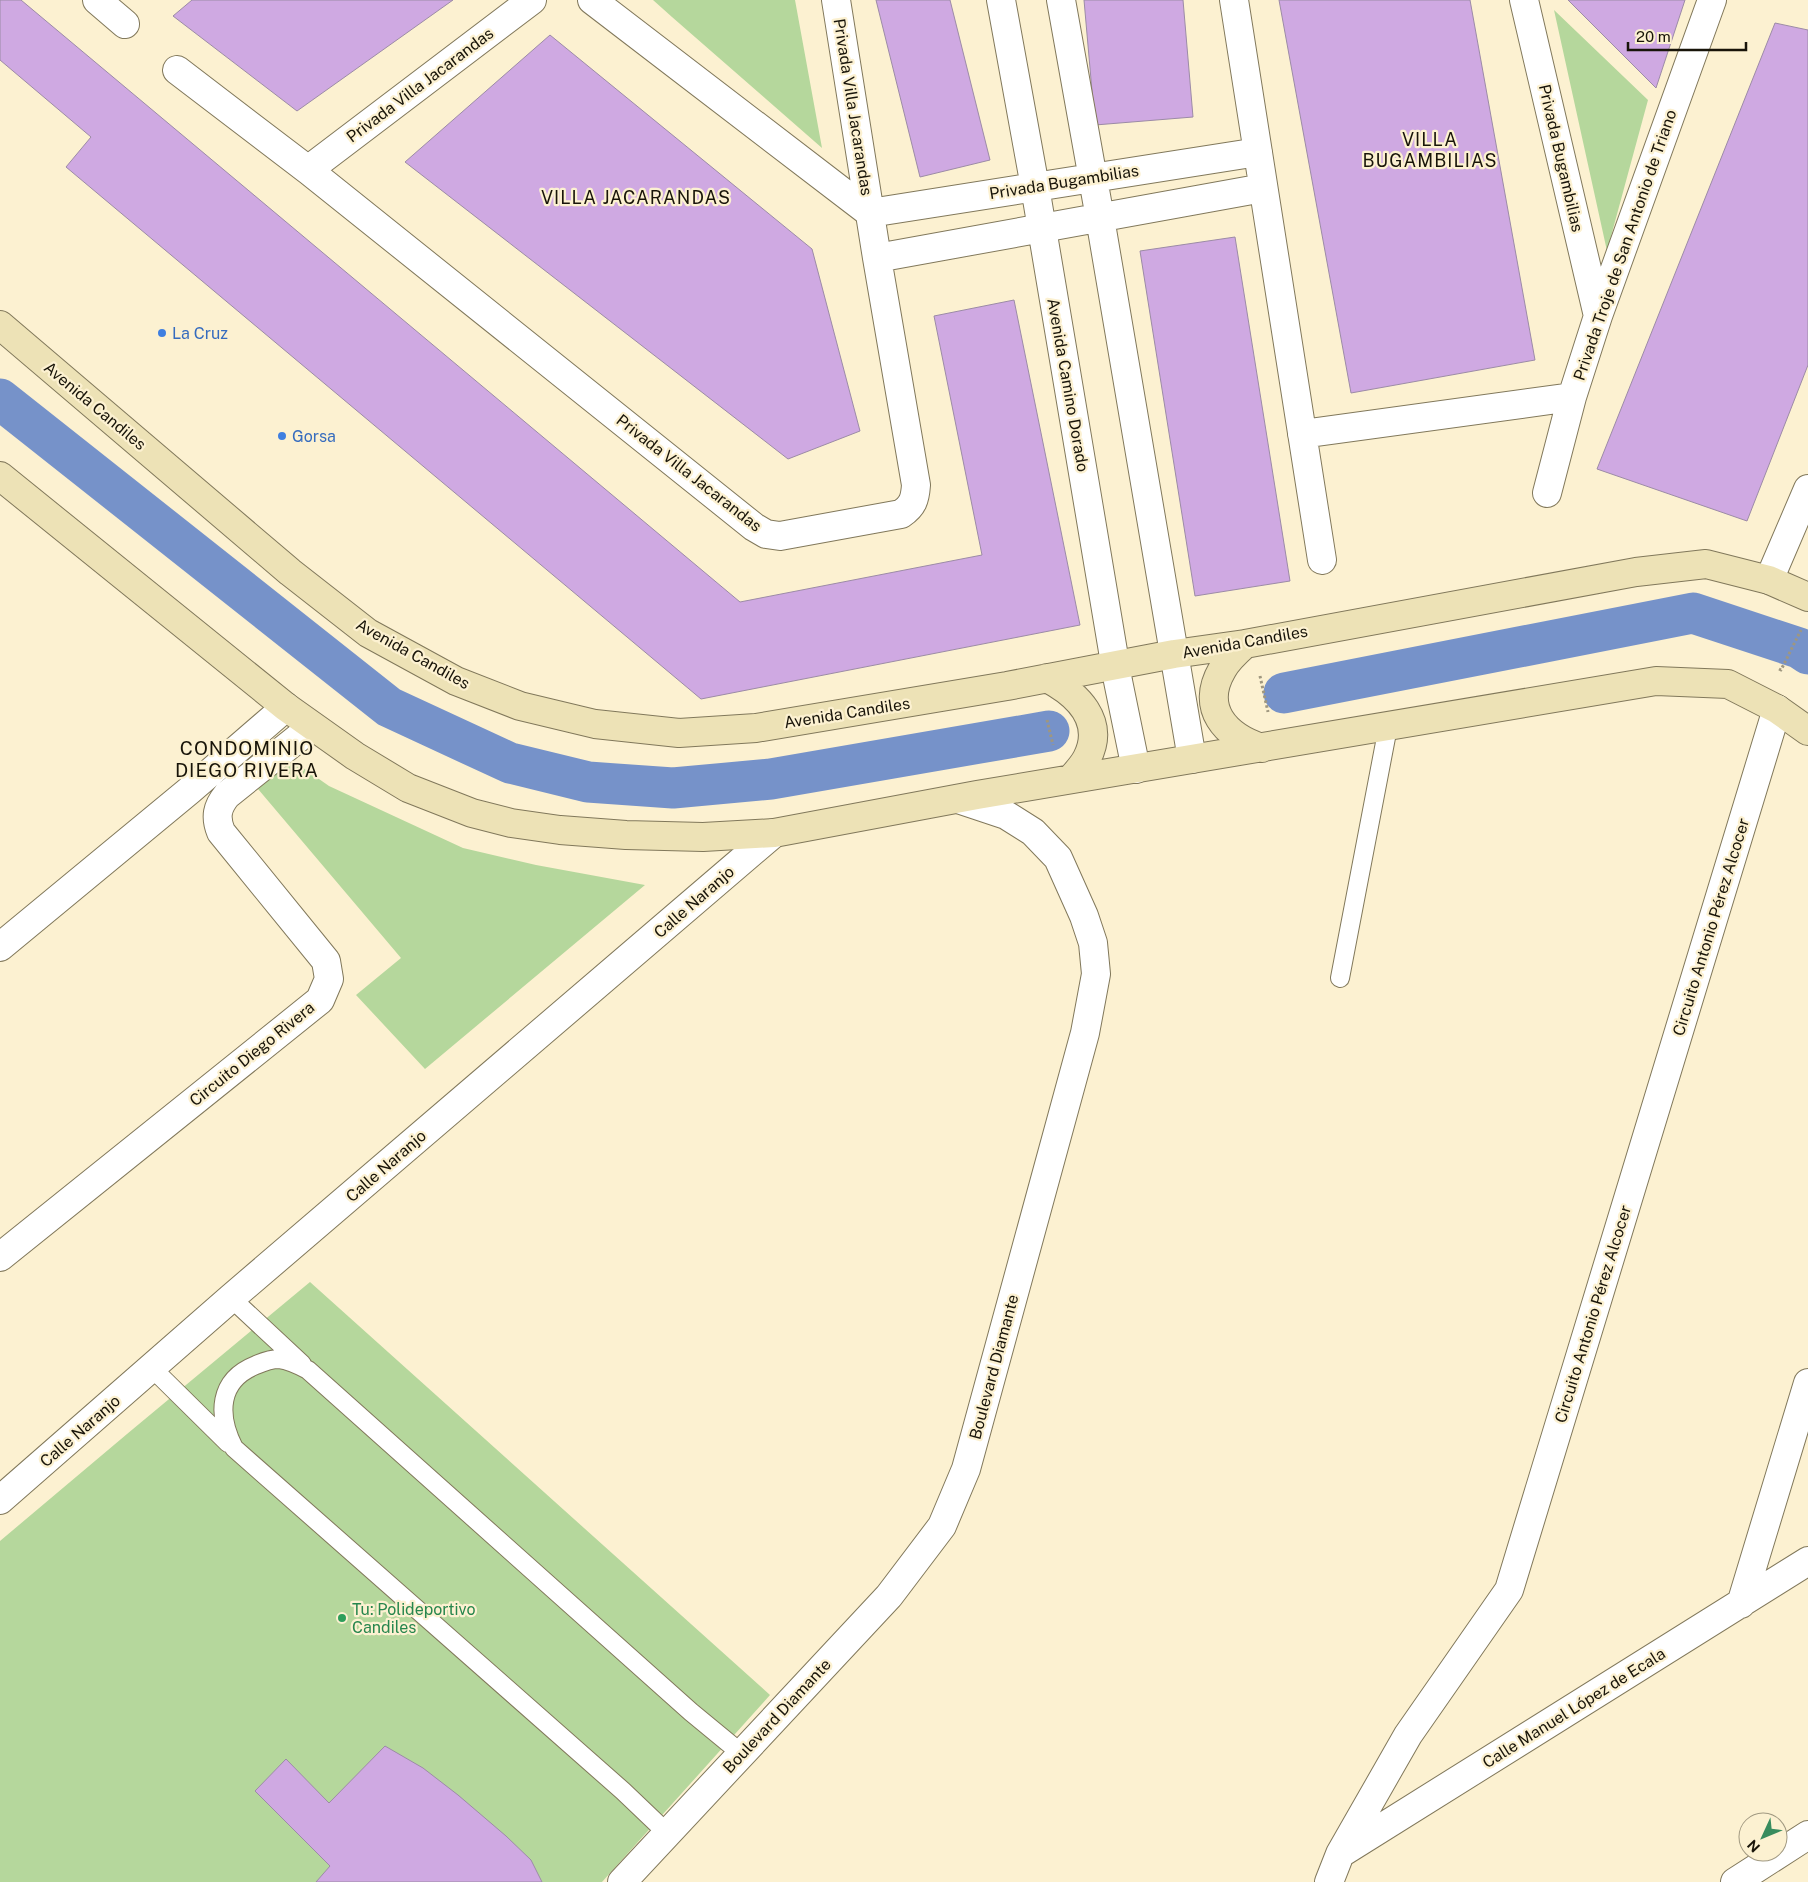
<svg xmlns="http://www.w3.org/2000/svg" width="1808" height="1882" viewBox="0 0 1808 1882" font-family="'Public Sans',sans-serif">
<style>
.green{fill:#b5d79c}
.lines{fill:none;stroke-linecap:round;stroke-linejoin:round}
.canal{stroke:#7692c9;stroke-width:41}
.building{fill:#cfa9e2;stroke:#9c8ba6}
.service-casing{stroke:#81785b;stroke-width:20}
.minor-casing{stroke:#81785b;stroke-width:30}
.secondary-casing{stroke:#81785b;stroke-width:30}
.path{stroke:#9f977f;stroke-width:3;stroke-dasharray:2.5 2.5;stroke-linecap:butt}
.service{stroke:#fff;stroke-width:18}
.minor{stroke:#fff;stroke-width:28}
.secondary{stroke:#ede2b6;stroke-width:28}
.shop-dot{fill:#3f7fe0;stroke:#fcf1d1;stroke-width:2}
.leisure-dot{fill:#2e9e5b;stroke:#fcf1d1;stroke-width:2}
.labels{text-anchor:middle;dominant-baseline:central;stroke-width:4.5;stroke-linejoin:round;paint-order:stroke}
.street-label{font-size:16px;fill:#181409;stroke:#fcf1d1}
.shop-label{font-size:16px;fill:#366cbe;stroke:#fcf1d1;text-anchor:start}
.leisure-label{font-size:16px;fill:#27864d;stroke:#fcf1d1;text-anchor:start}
.neighbourhood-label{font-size:18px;letter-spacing:1px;fill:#181409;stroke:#fcf1d1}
.quarter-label{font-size:19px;letter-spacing:1px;fill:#181409;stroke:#fcf1d1}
</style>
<rect width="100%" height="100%" fill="#fcf1d1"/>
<path class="green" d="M653 0H795L822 148 672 17Z
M1554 10 1648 100 1607 251Z
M289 758 329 786 463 848 536 865 645 885 425 1069 356 995 401 958 258 789Z
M310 1282 770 1695 602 1882H0V1541L127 1434Z"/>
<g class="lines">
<path class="canal" d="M0 399 389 707 510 763 588 782 673 788 771 779 1049 731
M1284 693 1693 613 1799 648 1808 654"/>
</g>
<path class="building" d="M0 0H21L740 602 982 555 934 316 1014 300 1080 625 701 699 66 167 91 137 0 60Z
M192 0H453L297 111 173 16Z
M876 0H950L990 160 920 177Z
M1084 0H1183L1193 117 1095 125Z
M1279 0H1470L1535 360 1351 393Z
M1568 0H1685L1656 88Z
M1775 23 1808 30V365L1747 521 1597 469Z
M550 35 812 249 860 431 788 459 405 162Z
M1235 237 1290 581 1195 596 1140 251Z
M385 1746 423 1768 458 1795 506 1836 531 1860 542 1882H316L330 1866 255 1791 286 1759 329 1803Z"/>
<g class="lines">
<defs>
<path id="service" d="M1340 978 1388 727
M231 1298 302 1364
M152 1368 228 1443
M667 1833 623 1791 234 1448C217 1415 218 1380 256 1365 263 1362 271 1359 279 1359 289 1360 299 1365 308 1370L691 1712 742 1754"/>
<path id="minor" d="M97 0 125 24
M592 0 870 213 1258 152
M1001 0 1035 187 1118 681 1136 769
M1061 0 1100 218 1192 759
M1234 0 1322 560
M1524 0 1598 316
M177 70 308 170 754 527 766 534 780 536 901 514C913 506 915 499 916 485L877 258 836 0
M308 170 532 0
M877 258 1263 188
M1302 434 1572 397
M1547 493 1572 397 1598 316 1712 0
M1769 580 1808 489
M0 947 190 790 286 707
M0 1257 320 1000 329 979 326 961 221 832C215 817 217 807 227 795L312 727
M0 1500 231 1298 774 833
M1741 1604 1808 1383
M1343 1852 1808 1561
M622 1882 889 1596 942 1526 966 1469 1085 1033 1096 974 1093 943 1084 916 1058 858 1033 832 1006 815 958 799
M1329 1882 1340 1854 1408 1735 1509 1590 1777 709
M1735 1882 1808 1835"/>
<path id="secondary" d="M0 325 290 572 368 633 456 681 520 706 595 724 679 733 756 728 1007 686 1174 654 1245 644 1636 572 1706 564 1769 580 1808 597
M0 476 286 707 355 756 408 788 472 813 511 823 560 830 626 835 703 837 774 833 977 795 1656 681 1728 684 1777 709 1808 731
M1245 644C1236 652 1227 660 1222 670 1200 708 1225 736 1262 748
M1047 678C1077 694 1106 721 1087 758 1083 766 1076 773 1071 779"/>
</defs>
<use href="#service" class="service-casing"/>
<use href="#minor" class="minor-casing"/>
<use href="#secondary" class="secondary-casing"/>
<path class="path" d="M1779 669 1781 670 1801 630
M1260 676 1268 712
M1047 720 1053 745"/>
<use href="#service" class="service"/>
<use href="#minor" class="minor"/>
<use href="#secondary" class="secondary"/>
</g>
<g class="shop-dot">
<circle cx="162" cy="333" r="5"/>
<circle cx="282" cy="436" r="5"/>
</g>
<circle class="leisure-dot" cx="342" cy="1618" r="5"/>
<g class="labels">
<g class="street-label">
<text transform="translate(420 85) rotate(-37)">Privada Villa Jacarandas</text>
<text transform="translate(853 107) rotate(81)">Privada Villa Jacarandas</text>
<text transform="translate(1561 158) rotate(77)">Privada Bugambilias</text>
<text transform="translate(1064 182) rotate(-9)">Privada Bugambilias</text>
<text transform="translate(1625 245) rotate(-71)">Privada Troje de San Antonio de Triano</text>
<text transform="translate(1068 385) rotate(80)">Avenida Camino Dorado</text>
<text transform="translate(95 406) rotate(40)">Avenida Candiles</text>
<text transform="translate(689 473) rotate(38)">Privada Villa Jacarandas</text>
<text transform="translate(1245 642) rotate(-10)">Avenida Candiles</text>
<text transform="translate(413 654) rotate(29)">Avenida Candiles</text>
<text transform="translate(847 713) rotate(-9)">Avenida Candiles</text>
<text transform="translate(694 902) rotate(-41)">Calle Naranjo</text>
<text transform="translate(1711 927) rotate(-73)">Circuito Antonio Pérez Alcocer</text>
<text transform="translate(252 1054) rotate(-39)">Circuito Diego Rivera</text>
<text transform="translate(386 1166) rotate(-41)">Calle Naranjo</text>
<text transform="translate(1593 1314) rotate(-73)">Circuito Antonio Pérez Alcocer</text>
<text transform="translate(994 1367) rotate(-75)">Boulevard Diamante</text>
<text transform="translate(80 1431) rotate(-41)">Calle Naranjo</text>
<text transform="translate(1574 1708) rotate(-32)">Calle Manuel López de Ecala</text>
<text transform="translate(777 1716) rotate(-47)">Boulevard Diamante</text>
</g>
<g class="shop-label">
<text x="172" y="333">La Cruz</text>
<text x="292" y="436">Gorsa</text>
</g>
<g class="leisure-label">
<text x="352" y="1609">Tu: Polideportivo<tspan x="352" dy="18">Candiles</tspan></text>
</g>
<g class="neighbourhood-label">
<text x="1430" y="139">VILLA<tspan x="1430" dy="21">BUGAMBILIAS</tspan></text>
<text x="636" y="197">VILLA JACARANDAS</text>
</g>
<g class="quarter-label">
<text x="247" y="748">CONDOMINIO<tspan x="247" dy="22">DIEGO RIVERA</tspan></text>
</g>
</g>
<g transform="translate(1763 1837) rotate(226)"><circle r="24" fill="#fcf1d1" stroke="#a19981"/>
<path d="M0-4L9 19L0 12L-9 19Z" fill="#388c5e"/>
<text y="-8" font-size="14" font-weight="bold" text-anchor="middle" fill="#181409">N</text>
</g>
<path d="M1628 42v8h118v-8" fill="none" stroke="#181409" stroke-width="2.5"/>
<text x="1636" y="42" font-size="15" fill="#181409" stroke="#fcf1d1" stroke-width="4" paint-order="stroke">20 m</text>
</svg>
